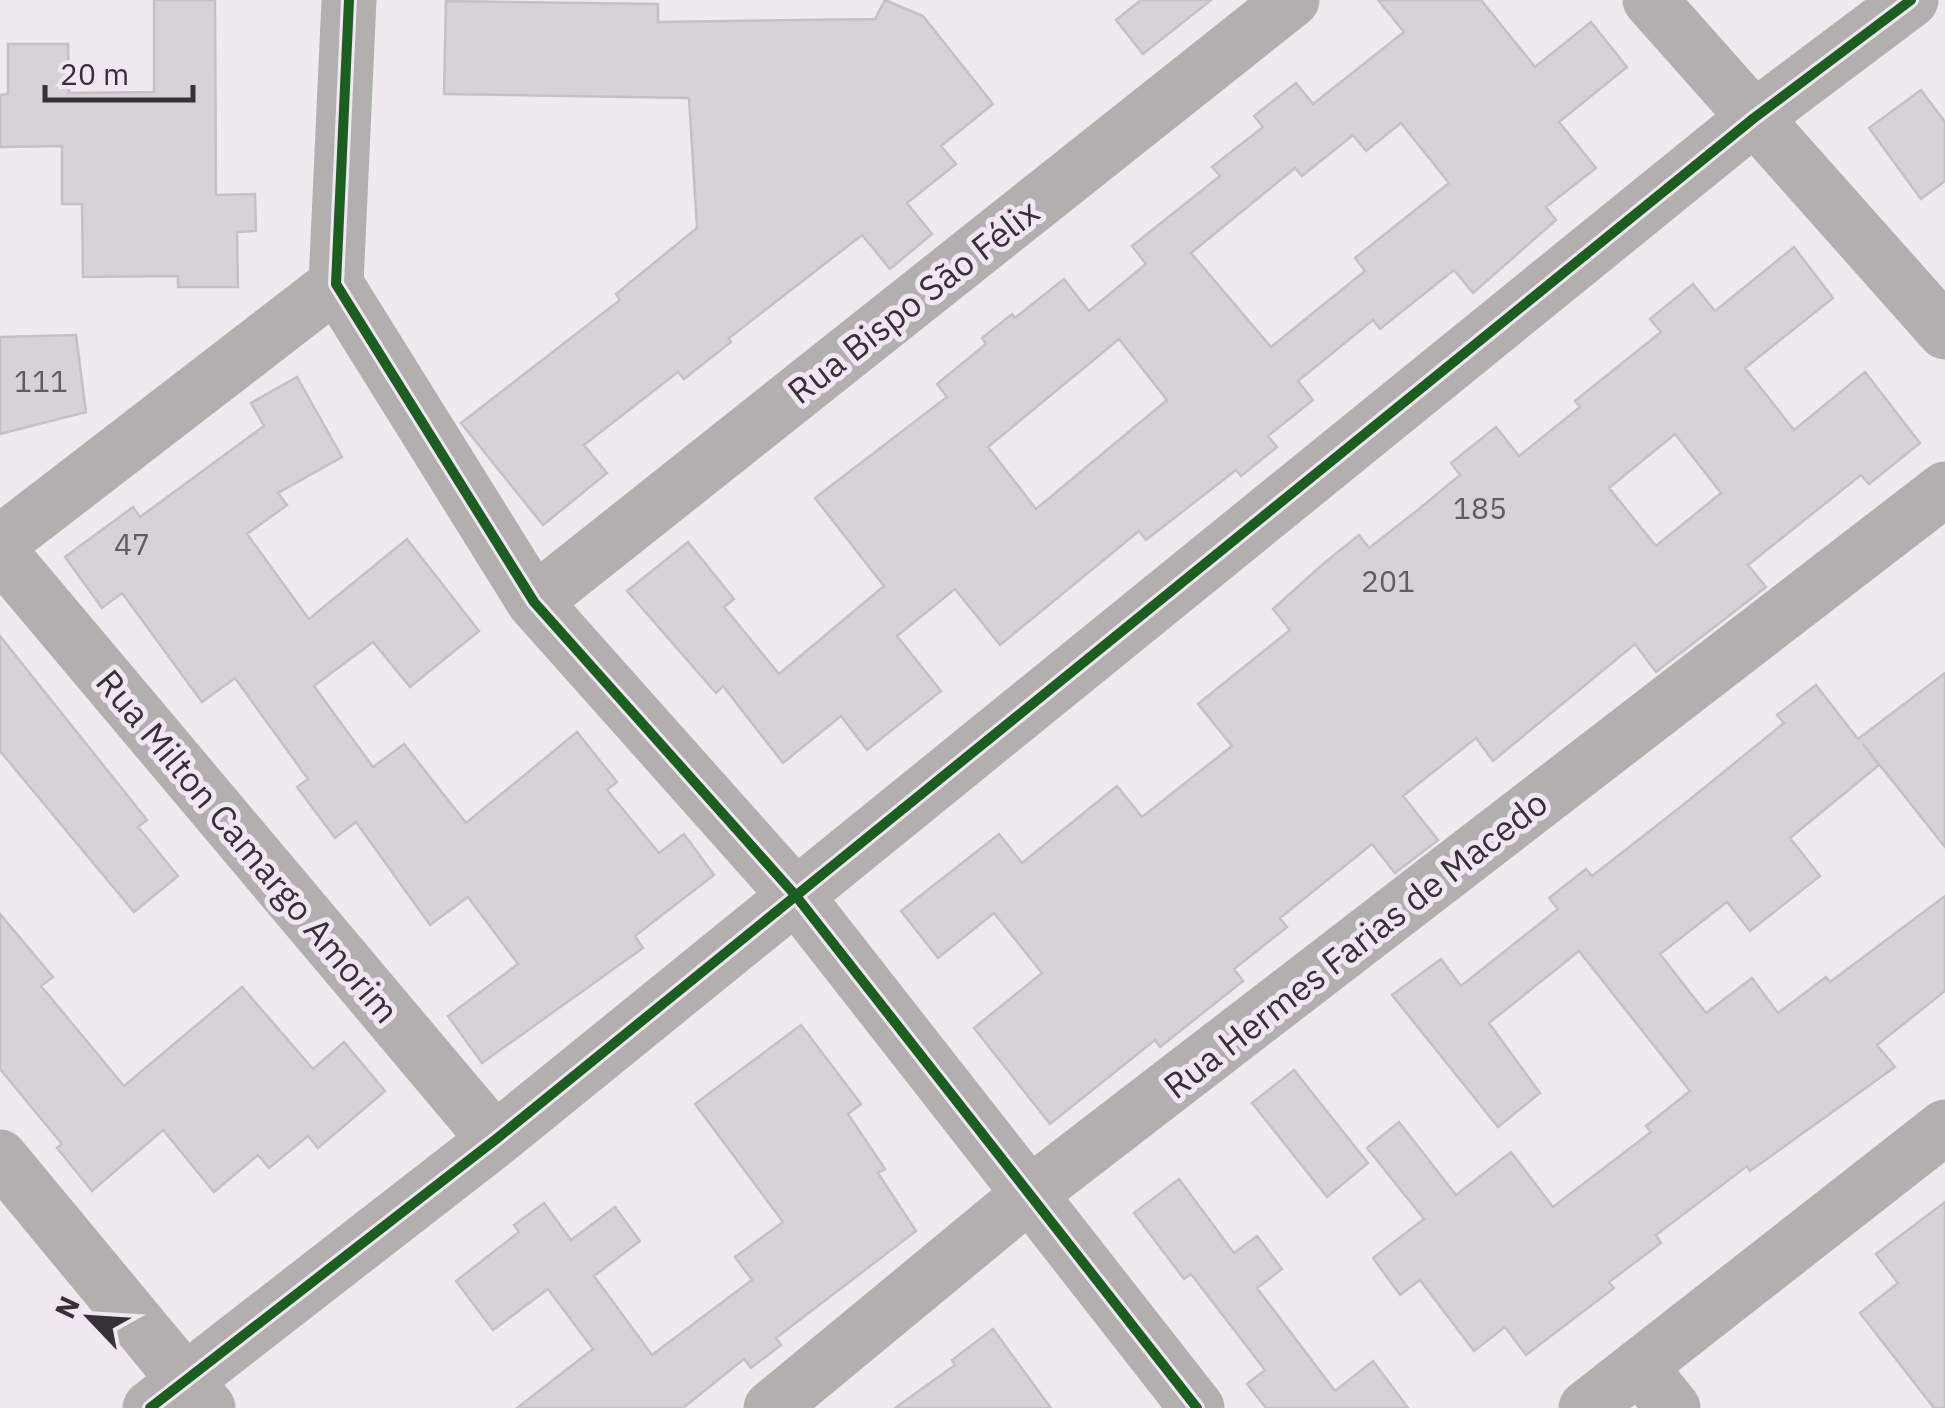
<svg xmlns="http://www.w3.org/2000/svg" width="1945" height="1408" viewBox="0 0 1945 1408" font-family="'IBM Plex Sans',sans-serif">
<style>
.building{fill:#d7d2d7;stroke:#c5c0c5;stroke-width:2.5;fill-rule:evenodd}
.lines{fill:none;stroke-linecap:round;stroke-linejoin:round}
.minor{stroke:#b2b0af;stroke-width:55}
.cycleway-casing{stroke:#f2e6f4;stroke-width:16}
.cycleway{stroke:#1b5e20;stroke-width:10}
.labels{text-anchor:middle;dominant-baseline:central;stroke-width:10;stroke-linejoin:round;paint-order:stroke}
.number-label{font-size:30px;fill:#615c62}
.street-label{font-size:35px;fill:#363137;stroke:#f2e6f4}
</style>
<rect width="100%" height="100%" fill="#f0eaf0"/>
<path class="building" d="M154 0H215L216 195 255 194 256 231 237 232 238 287H178V276L83 277 82 204H62V146L0 147V95L8 94V44H68L69 93 154 92Z
M885 0 923 16 993 104 941 146 956 164 907 203 932 234 890 269 862 235 729 338 731 342 684 379 678 372 584 445 607 473 543 525 461 423 620 300 616 294 697 228 689 98 444 94 446 1 658 4V22L875 19Z
M1141 0H1211L1143 54 1116 20Z
M1378 0H1481L1535 67 1591 22 1627 67 1559 122 1596 168 1546 207 1556 220 1473 293 1454 270 1380 329 1373 320 1298 381 1313 400 1268 436 1277 447 1241 476 1236 470 1146 540 1139 531 1000 645 955 589 897 636 941 691 867 750 841 716 783 763 723 686 716 693 627 591 688 542 734 599 724 607 779 674 884 586 815 498 947 397 937 384 986 344 982 338 1012 314 1015 318 1064 279 1089 311 1146 264 1132 246 1220 176 1212 167 1263 127 1254 116 1296 83 1313 104 1404 32ZM1401 123 1449 183 1355 258 1365 271 1271 347 1191 253 1295 168 1302 176 1353 135 1366 151ZM1119 339 1167 400 1036 509 988 447Z
M1921 90 1945 122V181L1921 199 1869 128Z
M1794 247 1833 298 1745 368 1794 430 1865 372 1920 443 1869 484 1861 475 1748 565 1766 587 1656 672 1635 644 1493 761 1476 738 1403 796 1438 840 1395 873 1372 844 1280 918 1287 927 1234 969 1243 981 1160 1047 1155 1040 1050 1124 974 1028 1042 973 994 913 938 958 901 911 999 834 1022 863 1117 786 1142 817 1232 746 1198 704 1290 630 1273 609 1323 564 1359 535 1369 548 1419 509 1460 475 1451 463 1496 427 1519 456 1580 407 1575 401 1661 332 1650 319 1693 284 1715 311ZM1675 434 1721 493 1656 546 1609 488Z
M76 335 86 412 0 434V337Z
M297 377 342 457 278 493 287 505 247 534 309 619 407 539 479 631 410 687 373 642 314 686 373 767 404 744 466 823 577 732 617 782 607 790 659 853 684 834 714 875 635 936 643 948 482 1063 448 1016 518 964 468 897 430 925 356 822 335 838 297 787 308 779 235 678 202 702 122 593 102 608 65 557 133 507 140 517 264 426 251 403Z
M0 636 147 820 138 827 178 876 134 912 0 751Z
M1945 673V847L1863 744 1879 765 1790 838 1820 876 1750 931 1727 902 1660 954 1706 1013 1752 978 1778 1013 1826 977 1830 982 1945 896V991L1877 1045 1895 1067 1750 1171 1747 1166 1656 1235 1661 1243 1609 1282 1614 1288 1526 1355 1505 1327 1474 1351 1420 1280 1400 1295 1373 1258 1424 1219 1367 1148 1399 1122 1456 1195 1511 1152 1553 1207 1651 1132 1646 1126 1690 1091 1579 951 1489 1023 1540 1093 1498 1127 1392 995 1441 959 1461 986 1558 909 1549 898 1586 869 1592 876 1683 805 1784 723 1777 715 1816 685 1858 739Z
M0 914 53 977 41 986 124 1086 242 987 313 1069 344 1042 385 1091 318 1148 308 1136 269 1168 258 1155 214 1192 163 1130 92 1191 57 1148 62 1144 0 1069Z
M801 1025 861 1104 848 1114 885 1169 878 1173 916 1231 776 1338 781 1345 751 1368 744 1359 683 1408H517L593 1349 548 1289 493 1330 456 1281 519 1232 514 1225 544 1203 571 1240 615 1207 640 1241 594 1276 652 1355 752 1280 735 1257 783 1222 695 1104Z
M1294 1070 1368 1163 1327 1197 1252 1103Z
M1179 1179 1234 1253 1257 1236 1282 1269 1257 1288 1335 1391 1373 1361 1408 1408H1266L1247 1384 1265 1370 1191 1274 1184 1279 1134 1213Z
M1945 1202V1408H1934L1860 1313 1898 1283 1876 1254Z
M993 1329 1051 1408H895L955 1365 952 1360Z"/>
<g class="lines">
<path class="minor" d="M349 0 336 284 534 602 796 896 1197 1408
M1650 0 1945 332
M0 543 336 284
M0 552 495 1140
M534 602 1292 0
M0 1157 208 1408
M1639 1366 1673 1408
M150 1408 495 1140 1754 118 1911 0
M771 1408 1031 1193 1945 489
M1586 1408 1945 1127"/>
<defs>
<path id="cycleway" d="M349 0 336 284 534 602 796 896 1197 1408
M150 1408 495 1140 1754 118 1911 0"/>
</defs>
<use href="#cycleway" class="cycleway-casing"/>
<use href="#cycleway" class="cycleway"/>
</g>
<g class="labels">
<g class="number-label">
<text x="41" y="380">111</text>
<text x="1480" y="507">185</text>
<text x="132" y="543">47</text>
<text x="1388" y="580">201</text>
</g>
<g class="street-label">
<text transform="translate(913 301) rotate(-38)">Rua Bispo São Félix</text>
<text transform="translate(248 846) rotate(50)">Rua Milton Camargo Amorim</text>
<text transform="translate(1355 944) rotate(-38)">Rua Hermes Farias de Macedo</text>
</g>
</g>
<g transform="translate(90 1318) rotate(295)" stroke="#f2e6f4" stroke-width="8" paint-order="stroke">
<path d="M0-8L18 38L0 25L-18 38Z" fill="#363137"/>
<text y="-15" font-size="28" font-weight="bold" text-anchor="middle" fill="#363137">N</text>
</g>
<path d="M45 85v15h148v-15" fill="none" stroke="#363137" stroke-width="5"/>
<text x="60" y="85" font-size="30" fill="#363137" stroke="#f2e6f4" stroke-width="8" paint-order="stroke">20 m</text>
</svg>
